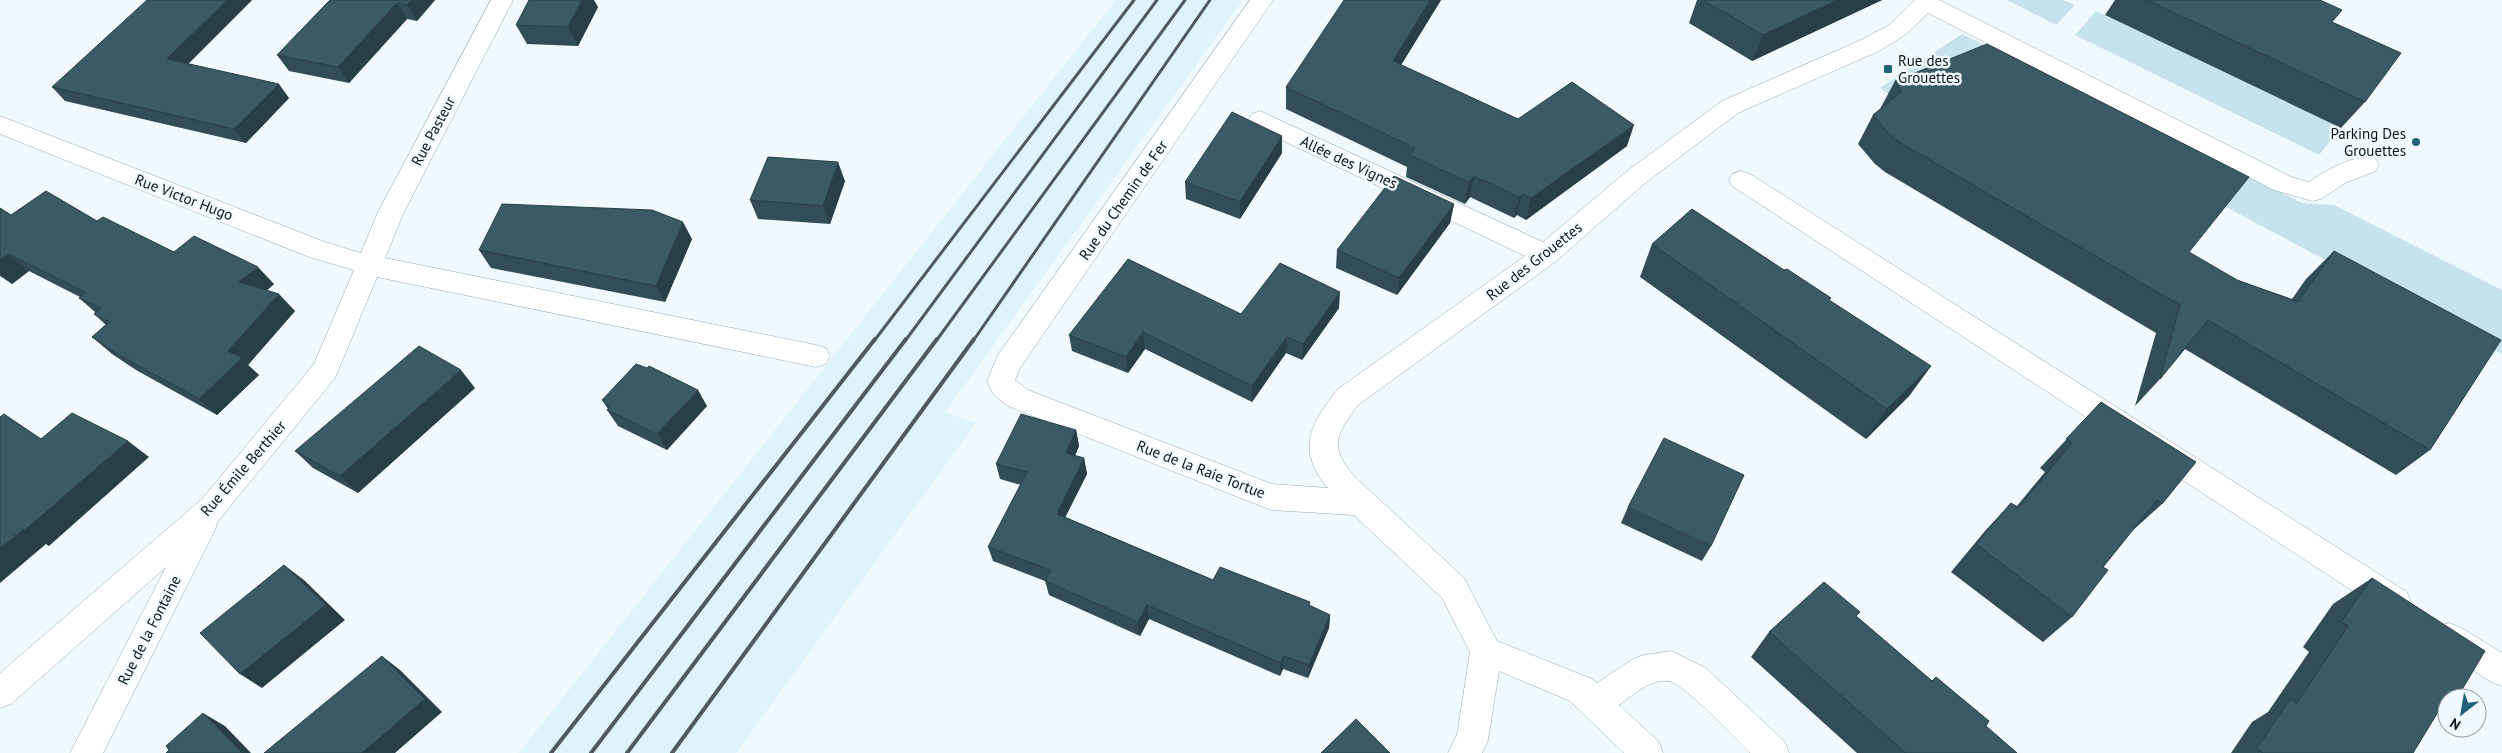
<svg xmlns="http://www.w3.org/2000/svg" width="2502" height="753" viewBox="0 0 2502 753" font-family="'PT Sans',sans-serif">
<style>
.built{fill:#def3fb}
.green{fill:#c6e2ed}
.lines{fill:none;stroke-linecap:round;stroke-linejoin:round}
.minor-casing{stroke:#91a9b3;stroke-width:1}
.minor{fill:#fff;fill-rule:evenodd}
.rail-far1{stroke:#505a5e;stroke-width:3}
.rail{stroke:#505a5e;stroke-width:4}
.wall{fill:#324d58}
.shaded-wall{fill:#293f47}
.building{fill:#3a5a66;stroke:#293f47}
.poi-dot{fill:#236278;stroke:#f0fafe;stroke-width:2}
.labels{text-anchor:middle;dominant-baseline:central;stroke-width:5;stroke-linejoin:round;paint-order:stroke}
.poi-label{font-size:15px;fill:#0b1418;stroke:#f0fafe;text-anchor:start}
.street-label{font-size:15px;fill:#0b1418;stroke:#f0fafe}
</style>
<rect width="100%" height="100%" fill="#f0fafe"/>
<path class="built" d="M1116 0H1243L945 412 976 423 736 753H519Z"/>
<path class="green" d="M2007 0H2063L2075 5 2056 25Z
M2096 11 2341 128 2319 155 2075 35Z
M1962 34 2302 203 2334 205 2502 290V354L2224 206 1900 102 1880 88Z"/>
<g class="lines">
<defs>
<path id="minor" d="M491 0H513L404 212 385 258 816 345 826 348 830 356 826 364 816 367 377 277 335 378 218 521 214 532 103 753H70L166 567 11 704 0 708V673L202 499 314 364 354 270 309 257 0 134V116L325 242 361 253 378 212Z
M1250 0H1273L1020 368 1015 380 1028 390 1272 484 1328 488C1295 449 1311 424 1338 389L1525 256 1252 126 1248 120 1252 114 1260 111 1543 242 1626 172 1722 101 1863 39 1889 25 1915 0H1939L2291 177 2309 182C2326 171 2355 152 2376 159L2379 165 2376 171 2345 183 2321 199 2312 201 2274 190 1928 13 1905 35 1879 51 1738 113 1644 184 1555 262 1358 405C1336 435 1328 446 1355 477L1464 578 1497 641 1592 679 1597 683 1633 659 1644 655 1671 651 1706 668 1785 742 1789 753H1750C1736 739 1684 683 1668 681 1650 679 1633 695 1619 705L1659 742 1663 753H1624L1570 701 1499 671 1488 740 1482 753H1448L1457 735 1470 652 1442 598 1354 515 1271 510 1261 506 1008 406 994 395 987 381 998 355Z
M1741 171 1750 174 2407 592 2411 602 2407 612 2396 616 2385 612 1732 186 1729 180 1732 174Z
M2449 623 2460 627 2502 653V686L2491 682 2438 647 2433 637 2438 627Z"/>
</defs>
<use href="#minor" class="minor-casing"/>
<use href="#minor" class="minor"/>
<path class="rail-far1" d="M874 341 1134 0
M905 341 1157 0
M936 341 1185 0
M973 341 1210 0"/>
<path class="rail" d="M551 753 875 339
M591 753 906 339
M627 753 937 339
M672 753 974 339"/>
</g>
<path class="wall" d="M252 0 188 64 289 98 246 143 65 101 52 87Z
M330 0H435L417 21 407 19 349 83 289 71 277 55Z
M1441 0 1401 65 1518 119 1627 146 1526 220 1517 215 1514 218 1470 197 1465 204 1406 177 1407 167 1286 109V87Z
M1697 0H1882L1752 61 1689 23Z
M2115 0H2320L2332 22 2365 102 2341 128 2105 15Z
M598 7 578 46 527 44 516 25Z
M1895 81 2237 280 2292 299 2306 279 2334 251 2430 450 2396 475 2185 349 2160 379 2135 406 2156 333 1885 172 1875 164 1858 144 1873 115 1880 109Z
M1282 136V153L1240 219 1186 199 1185 182Z
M845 181 830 224 758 219 750 200Z
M1454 204 1450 223 1397 295 1336 268 1337 250Z
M0 208 11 215 97 221 174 252 274 284 267 290 295 311 248 365 259 375 217 415 136 370 112 354 92 337 106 325 94 314 95 312 79 298 80 297 29 271 12 284 0 276Z
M692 239 665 302 491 268 479 250Z
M1652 244 1829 300 1931 366 1909 396 1866 439 1640 277Z
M1339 308 1302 360 1286 353 1252 402 1145 349 1128 373 1072 351 1069 335 1241 314Z
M475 388 358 493 313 468 295 451Z
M602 400 707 406 667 450 618 426 607 410 608 409Z
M2101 402 2162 504 2131 532 2103 567 2072 617 2043 642 1951 572 1985 531 2011 503 2017 506 2045 472 2040 468Z
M1076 430 1079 446 1075 456 1084 458 1087 474 1065 517 1213 580 1309 605 1330 615 1329 628 1308 678 1283 669 1280 676 1149 619 1140 636 1049 595 1045 581 993 561 988 547 1021 485 1000 479 996 464Z
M1628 507 1711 546 1702 561 1621 523Z
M2372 578 2457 698H2447V704L2440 708 2413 753H2231L2252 722 2268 712 2309 652 2303 647 2333 604Z
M1860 612 1856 616 2017 753H1857L1751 657 1769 632Z"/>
<path class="shaded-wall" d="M227 0H252L179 73 167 59Z
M412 0H435L417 21 407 5Z
M582 0H594L598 7 578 46 568 27Z
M1430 0H1441L1390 83 1393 61Z
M1837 0H1882L1752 61 1763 35Z
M397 3 407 19 349 83 338 67Z
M279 84 289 98 246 143 234 129Z
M1634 125 1627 146 1526 220 1531 198Z
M1282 136V153L1240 219V202Z
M838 162 845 181 830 224 823 206Z
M1474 176 1470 197 1465 204 1469 182Z
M1522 194 1517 215 1514 218 1519 197Z
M1454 204 1450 223 1397 295 1399 278Z
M683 222 692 239 665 302 656 286Z
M9 254 29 271 12 284 0 273V260Z
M258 267 274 284 256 300 239 282Z
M1340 292 1339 308 1302 360 1303 344Z
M279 294 295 311 248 365 259 375 217 415 199 399 228 351Z
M1143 332 1145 349 1128 373 1126 357Z
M1287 337 1286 353 1252 402V386Z
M1931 366 1909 396 1866 439 1887 409Z
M461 370 475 388 358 493 340 476Z
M698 390 707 406 667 450 657 434Z
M1076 430 1079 446 1069 469 1066 453Z
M128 441 149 457 49 546 46 544 0 583V548Z
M1084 458 1087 474 1060 528 1057 514Z
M284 565 304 580 345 620 262 688 240 674Z
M1147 605 1149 619 1140 636 1138 622Z
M1330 615 1329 628 1308 678 1309 665Z
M382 656 400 670 442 712 395 753H362Z
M1284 656 1283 669 1280 676 1281 663Z
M203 713 225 726 251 753H242Z"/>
<path class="building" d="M147 0H227L167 59 279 84 234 129 52 87Z
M330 0H412L407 5 397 3 338 67 277 55Z
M529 0H582L568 27 516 25Z
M1344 0H1430L1393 61 1518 119 1572 82 1634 125 1531 198 1522 194 1519 197 1474 176 1469 182 1409 155 1415 148 1286 87Z
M1703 0H1837L1763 35Z
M2147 0H2320L2342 10 2332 22 2401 53 2365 102Z
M1987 44 2249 177 2189 252 2237 280 2298 302 2334 251 2501 340 2430 450 2208 320 2160 379 2180 305 1901 143 1890 135 1873 115 1901 92 1895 81Z
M1232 112 1282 136 1240 202 1185 182Z
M768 157 838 162 823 206 750 200Z
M1394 176 1454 204 1399 278 1337 250Z
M46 191 97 221 103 217 174 252 194 236 258 267 239 282 279 294 228 351 242 358 199 399 116 353 92 337 109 322 94 314 101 308 79 298 85 292 9 254 0 260V208L11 215Z
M502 204 652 210 683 222 656 286 479 250Z
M1692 209 1784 270 1787 269 1831 298 1829 300 1931 366 1887 409 1652 244Z
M1128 259 1241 314 1280 263 1340 292 1303 344 1287 337 1252 386 1143 332 1126 357 1069 335Z
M419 346 461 370 340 476 295 451Z
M636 364 647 368 649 366 698 390 657 434 607 410 611 406 602 400Z
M2101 402 2196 462 2162 504 2157 500 2103 567 2108 570 2072 617 1976 544 2011 503 2018 508 2072 443 2066 439Z
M72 413 128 441 25 530 22 529 0 548V417L4 414 41 439Z
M1021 414 1076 430 1066 453 1084 458 1057 514 1213 580 1220 567 1310 602 1309 605 1330 615 1309 665 1284 656 1281 663 1147 605 1138 622 1045 581 1051 570 988 547 1027 472 996 464Z
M1664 438 1744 475 1711 546 1628 507Z
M284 565 326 605 240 674 200 633Z
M2372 578 2485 651 2457 698H2455L2449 694 2413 753H2263L2257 748 2290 699 2297 703 2348 626 2341 622Z
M1824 582 1860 612 1856 616 1932 681 1936 677 1989 721 1986 726 2017 753H1906L1769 632Z
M382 656 425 699 362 753H264Z
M203 713 242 753H166L169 750 166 746Z
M1356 719 1390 753H1321Z"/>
<g class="poi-dot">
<rect x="1883" y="64" width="10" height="10" rx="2.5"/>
<circle cx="2416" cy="142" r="5"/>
</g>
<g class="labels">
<g class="poi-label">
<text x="1898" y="60">Rue des<tspan x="1898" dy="17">Grouettes</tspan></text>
<text x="2406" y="133" text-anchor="end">Parking Des<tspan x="2406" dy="17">Grouettes</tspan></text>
</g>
<g class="street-label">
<text transform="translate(433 131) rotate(-62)">Rue Pasteur</text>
<text transform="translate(1349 162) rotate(25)">Allée des Vignes</text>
<text transform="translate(184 197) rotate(21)">Rue Victor Hugo</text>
<text transform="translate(1123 200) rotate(-55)">Rue du Chemin de Fer</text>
<text transform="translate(1534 261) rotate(-38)">Rue des Grouettes</text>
<text transform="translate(243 468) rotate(-49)">Rue Émile Berthier</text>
<text transform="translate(1201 469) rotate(21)">Rue de la Raie Tortue</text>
<text transform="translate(149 630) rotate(-63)">Rue de la Fontaine</text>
</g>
</g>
<g transform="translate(2462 713) rotate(211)"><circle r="24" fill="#f0fafe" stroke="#949ea2"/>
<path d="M0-4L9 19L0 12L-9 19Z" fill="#236278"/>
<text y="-8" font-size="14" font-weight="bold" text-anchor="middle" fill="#0b1418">N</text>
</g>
</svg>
